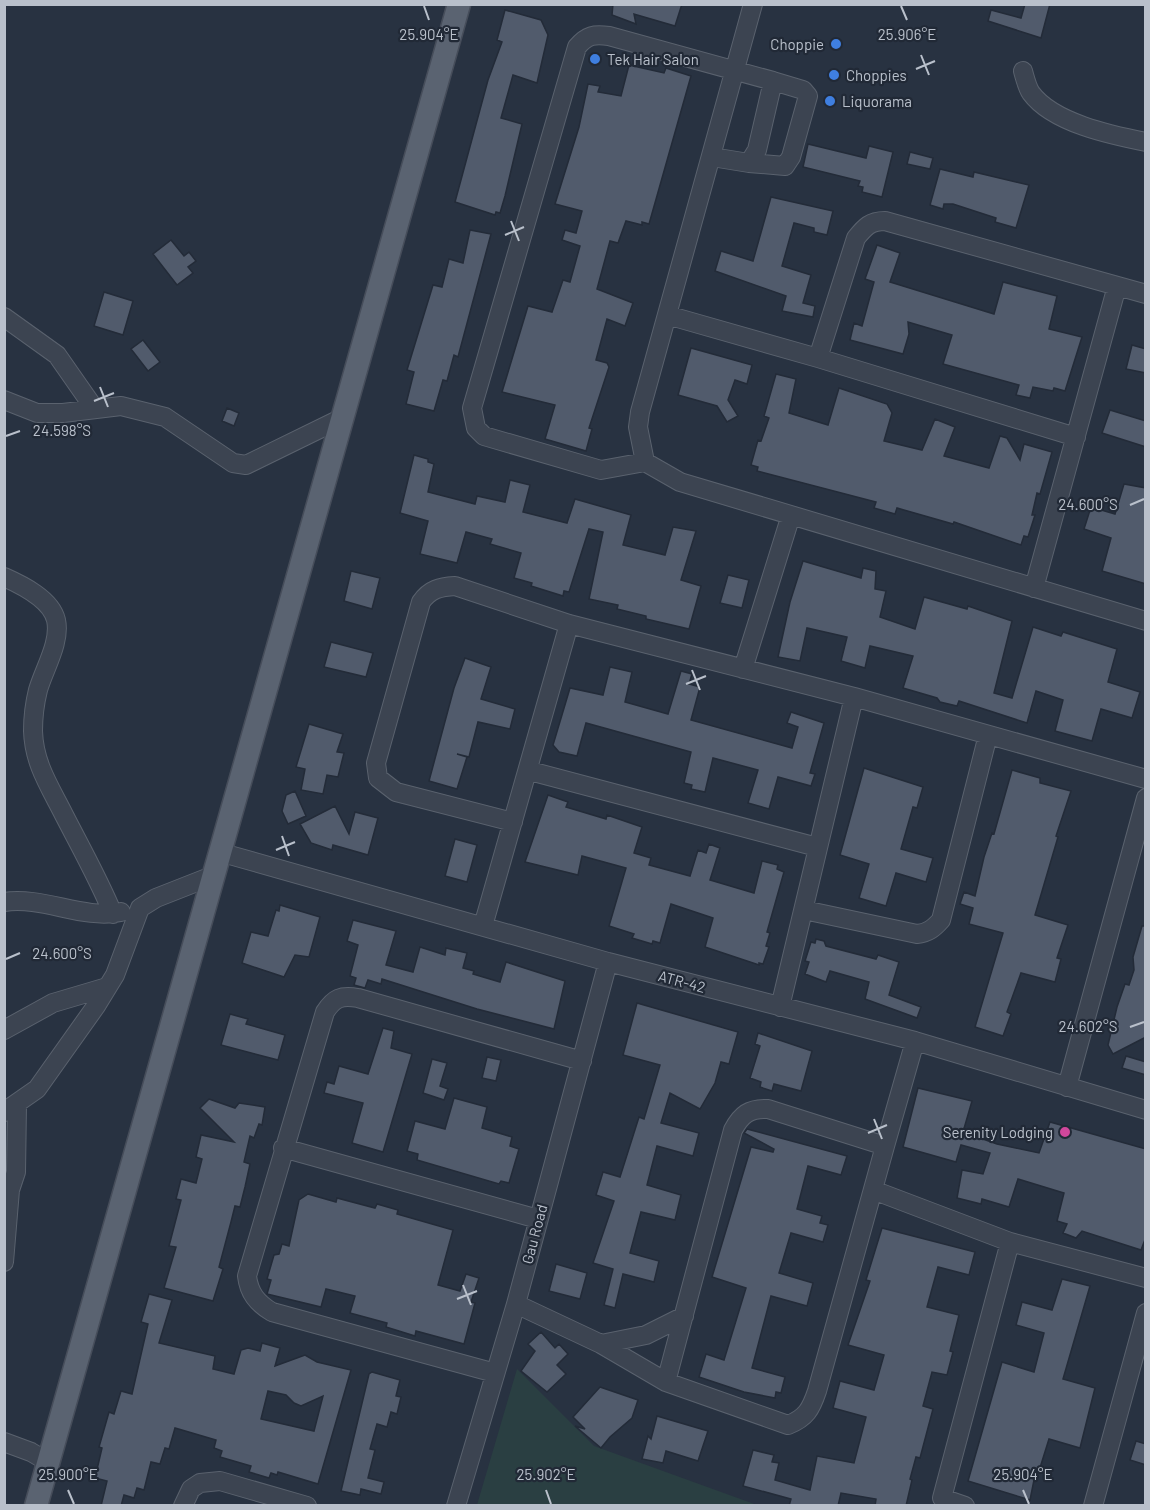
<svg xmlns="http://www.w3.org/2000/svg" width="1150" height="1510" viewBox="0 0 1150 1510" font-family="Barlow,sans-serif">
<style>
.green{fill:#2a3f42}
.building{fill:#515b6c;stroke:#232b38;stroke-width:1.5;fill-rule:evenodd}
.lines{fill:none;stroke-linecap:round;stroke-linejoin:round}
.minor-casing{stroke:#5a626e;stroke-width:20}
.major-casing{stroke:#464d5a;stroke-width:25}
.minor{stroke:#3c4451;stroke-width:18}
.major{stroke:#5a6371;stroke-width:22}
.ticks{fill:none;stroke:#b9c0cb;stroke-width:2}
.shop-dot{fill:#3f7fe0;stroke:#212936;stroke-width:2}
.hotel-dot{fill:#d1479c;stroke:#212936;stroke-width:2}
.labels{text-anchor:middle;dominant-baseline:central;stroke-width:4.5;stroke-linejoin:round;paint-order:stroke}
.poi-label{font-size:15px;fill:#b9c0cb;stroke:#212936;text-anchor:start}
.street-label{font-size:15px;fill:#b9c0cb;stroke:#212936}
.ticks-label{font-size:15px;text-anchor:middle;fill:#b9c0cb;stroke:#212936;stroke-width:4.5;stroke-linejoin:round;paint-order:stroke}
</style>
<rect width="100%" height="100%" fill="#283241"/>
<path class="green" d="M517 1369 594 1446 757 1505H477Z"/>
<path class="building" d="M613 4H682L675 26 634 14 636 24 612 15Z
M1025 4H1050L1041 38 988 21 991 10 1021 18Z
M505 10 541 20 548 35 537 83 513 75 501 118 522 124 505 196 500 213 496 212 495 215 455 202 488 80 502 42 497 40Z
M629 65 664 73 666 68 691 76 649 224 642 222V225L626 221 618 243 610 241 597 289 633 303 625 326 607 319 596 360 607 363 609 367 589 428 592 429 586 451 545 439 555 405 502 392 528 306 552 312 563 280 570 282 580 246 562 240 565 230 576 233 582 211 555 204 579 127 588 84 600 86 598 92 621 96Z
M808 144 866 158 869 146 893 152 882 197 862 192 863 187 858 186 860 181 803 167Z
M910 152 933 158 930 169 907 164Z
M940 169 973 177 974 172 1029 185 1016 228 995 222 996 218 953 204H944L943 209 930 205Z
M771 197 833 211 827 235 814 232V228L794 223 782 266 811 275 803 303 815 306 813 317 782 311 786 296 715 271 721 251 753 261Z
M470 230 491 234 458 357 454 355 447 381 443 380 434 411 406 404 414 372 407 370 433 285 442 287 449 259 463 263Z
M171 240 184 256 189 252 196 261 188 267 193 273 177 285 153 254Z
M877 245 900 253 890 282 994 314 1003 282 1057 296 1049 329 1082 337 1065 391 1054 388 1053 391 1033 387 1030 398 1016 395 1019 385 943 364 952 335 908 322 909 334 903 354 850 340 854 323 862 326 874 282 865 279Z
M104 292 133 301 123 335 94 326Z
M143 340 160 362 148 371 131 349Z
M1132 345 1146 349V373L1126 369Z
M691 348 752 365 747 384 735 380 728 400 738 416 727 422 717 406 678 395Z
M776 374 796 379 789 413 828 425 839 388 887 404 892 413 884 441 922 450 935 419 955 427 944 456 989 468 1000 436 1007 438 1020 460 1024 444 1052 452 1040 494 1037 493 1032 515H1035L1028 537 1024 536 1021 545 954 522 953 524 897 508 895 514 874 508 876 502 757 471 758 467 751 465 758 440 761 441 769 418 764 416Z
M227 408 239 413 234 426 222 421Z
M1110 410 1146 421V447L1102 433Z
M414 455 428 459V462L434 464 428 492 475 504 477 496 505 502 510 480 530 485 523 512 567 523 575 499 631 515 623 545 665 555 673 527 696 531 681 580 701 586 689 629 646 619V616L617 609 618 605 589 599 603 532 589 529 569 592 564 591 563 596 531 586 532 583 514 578 521 553 490 544 492 539 466 532 457 563 420 554 428 521 400 513Z
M1124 484 1146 488V584L1102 571 1111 538 1084 529 1091 507 1115 514Z
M803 561 861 578 863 568 876 571 875 589 886 591 880 617 915 629 924 597 967 609 968 606 1012 621 994 693 1012 698 1033 627 1061 636 1063 632 1117 649 1108 682 1140 692 1132 718 1101 709 1092 741 1055 731 1063 700 1036 691 1027 723 959 701 957 706 940 702 937 698 903 688 913 656 870 646 865 668 841 661 847 637 807 628 800 661 778 657 790 602Z
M351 571 380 578 372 609 344 601Z
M728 575 749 580 742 608 720 603Z
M331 642 373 653 366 677 324 667Z
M465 658 491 667 481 699 515 709 510 729 478 722 469 757 457 754 467 757 457 789 429 781 454 688Z
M610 667 632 672 625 702 668 714 681 671 692 674 689 684 700 687 691 720 792 748 798 727 787 723 791 712 824 723 810 773 815 774 811 786 778 777 769 809 748 803 758 770 713 758 705 792 691 789 692 785 684 783 691 752 586 723 577 756 559 752 553 745 570 688 603 695Z
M309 724 343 734 337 752 344 753 338 777 327 775 323 794 301 790 305 769 296 767Z
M864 768 923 787 917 808 913 807 901 849 933 858 926 882 896 873 886 906 859 898 869 864 840 855Z
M1012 770 1040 778V783L1071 791 1056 836 1058 837 1035 915 1068 925 1057 958 1061 959 1055 982 1021 973 1007 1012 1011 1014 1003 1036 975 1027 1003 933 969 924 973 908 960 904 964 892 975 896 984 857 992 833 994 834Z
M295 791 306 816 288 824 282 811 286 795Z
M548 795 568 802 566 807 606 819 607 815 642 827 634 853 651 858 649 865 690 876 698 850 706 853 709 844 720 848 710 880 754 893 762 861 778 865 777 869 784 872 767 932 770 933 766 946 769 947 763 964 759 963V965L705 947 713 918 671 904 660 943 653 941 652 944 632 938 634 934 609 926 626 868 582 856 578 875 525 862Z
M335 806 349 834 355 812 378 818 368 855 333 845 332 850 311 843 300 824Z
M455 839 477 845 467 882 445 876Z
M280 905 320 917 309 957 295 955 284 977 242 963 251 932 268 936 276 910 279 911Z
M353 920 396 931 386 965 413 972 420 947 445 955 446 948 467 953 463 968 474 971 473 974 500 982 506 962 565 981 554 1029 477 1009 382 979 381 984 368 980 365 988 354 985 356 978 350 976 358 945 347 941Z
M1142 926H1146V1037L1113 1054 1108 1045 1117 1007 1125 984 1129 985 1134 970 1133 957Z
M816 939 824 941 826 946 876 959 878 955 899 962 889 995 921 1007 917 1018 865 999 869 982 830 971 826 982 805 974 809 962 805 961 811 942 815 943Z
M637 1003 738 1032 729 1064 721 1062 715 1083 700 1109 670 1093 661 1123 699 1133 693 1156 657 1146 647 1185 681 1195 675 1220 641 1212 630 1253 659 1261 654 1282 623 1274 615 1308 604 1305 613 1269 593 1263 614 1201 596 1195 603 1172 620 1177 639 1117 644 1119 660 1065 623 1055Z
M230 1014 248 1019 246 1024 285 1035 278 1060 221 1045Z
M383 1028 394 1031 391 1048 412 1054 383 1152 352 1143 363 1103 324 1093 327 1082 334 1084 339 1066 368 1074Z
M758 1033 812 1051 801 1091 774 1084 772 1091 760 1087 761 1082 750 1078 760 1046 755 1044Z
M1126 1056 1146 1062V1075L1122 1068Z
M487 1057 501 1060 496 1081 482 1078Z
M432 1059 447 1063 440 1086 448 1089 444 1100 423 1093Z
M918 1088 972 1101 963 1132 997 1144 1039 1153 1050 1122 1146 1149V1237L1141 1250 1082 1231 1076 1238 1063 1233 1067 1224 1057 1221 1064 1193 1018 1179 1009 1207 982 1199 981 1204 957 1198 962 1170 983 1174 990 1153 961 1145 956 1162 903 1147Z
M454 1098 487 1107 482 1128 512 1137 510 1146 519 1149 509 1183 501 1181 499 1184 417 1160 418 1154 407 1151 415 1121 445 1129Z
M209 1099 235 1108 239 1103 265 1107 262 1125 259 1124 254 1138 250 1136 244 1162 250 1164 245 1187 240 1207 235 1206 231 1222 219 1267 223 1269 213 1301 164 1288 176 1247 169 1246 181 1200 176 1199 181 1179 196 1183 202 1159 196 1157 201 1135 234 1142 200 1108Z
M747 1129 847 1156 841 1175 808 1166 797 1209 822 1216 820 1223 828 1225 823 1242 791 1233 779 1273 813 1283 807 1306 771 1296 752 1368 785 1377 781 1393 776 1392 775 1398 744 1392 699 1377 706 1354 724 1360 746 1288 712 1277 751 1147 773 1152 774 1149 744 1133Z
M308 1194 336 1202 337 1198 375 1208 377 1204 398 1210 397 1214 453 1230 438 1285 460 1291 466 1274 479 1278 471 1302 475 1303 464 1344 416 1331 415 1336 386 1327 387 1323 350 1313 355 1296 326 1289 321 1307 267 1294 271 1280 267 1279 274 1255 279 1254 282 1244 289 1246 299 1200Z
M882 1228 975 1252 969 1275 938 1267 927 1307 959 1315 950 1351 953 1352 947 1375 932 1372 923 1406 933 1409 920 1458 916 1457 910 1479 912 1480 906 1506H875L876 1499 841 1493 838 1506H789L791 1499 743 1486 753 1450 774 1455 772 1462 779 1463 775 1480 810 1490 817 1456 854 1463 866 1417 833 1408 840 1381 874 1390 884 1355 848 1345 870 1281 866 1280Z
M556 1264 587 1273 580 1299 549 1291Z
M1062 1279 1090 1286 1063 1379 1095 1388 1080 1448 1049 1439 1039 1471 1036 1470 1030 1500 968 1481 1002 1362 1034 1372 1044 1333 1016 1325 1022 1302 1052 1310Z
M149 1294 172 1300 159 1343 215 1356 213 1369 234 1374 241 1350 248 1348 260 1351 262 1343 280 1348 275 1366 305 1355 317 1362 351 1370 318 1484 278 1472 277 1475 271 1473 269 1478 249 1472 251 1466 220 1457 222 1451 214 1448 216 1440 175 1428 169 1449 165 1448 160 1464 151 1462 144 1490 137 1488 134 1498 124 1495 121 1506H101L107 1481 95 1478 102 1448 99 1447 109 1412 114 1414 121 1391 132 1394 148 1324 141 1322ZM268 1391 286 1395 294 1403 301 1406 323 1396 314 1431 261 1419Z
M541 1332 555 1348 559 1344 568 1354 557 1365 566 1374 547 1392 521 1371 535 1351 528 1344Z
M372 1372 400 1380 396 1396 401 1397 397 1414 391 1412 387 1427 377 1424 370 1449 375 1450 368 1478 384 1482 381 1494 361 1489 360 1495 341 1491 369 1374Z
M600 1387 638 1400 632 1418 610 1437 601 1448 575 1426 585 1429 573 1417Z
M657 1416 708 1431 698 1461 666 1451 663 1463 642 1459 648 1436 651 1439Z
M1136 1441 1146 1444V1465L1130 1460Z"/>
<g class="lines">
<defs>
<path id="minor" d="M753 4 640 412 638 427 645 462 680 482 1146 621
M1023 71C1025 78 1027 87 1031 93 1053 123 1111 135 1146 142
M749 163 785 166 791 157 808 96 803 90 773 81
M667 315 818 358 1076 437
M4 317 57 355 94 408
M818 358 856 238C865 227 870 221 885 221L1146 294
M4 400 37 413H63L121 406 165 417 233 463 246 465 342 418
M645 462 601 470 484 436 476 428 472 408 577 47C587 35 594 34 609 36L773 81 757 150 749 163 712 157
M4 577C22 585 51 599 56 620 61 642 44 669 38 690 35 702 33 718 33 731 34 764 50 787 64 815 81 848 99 880 113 914
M1034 588 1117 286
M743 669 791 515
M530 771 817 847
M513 822 396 792 378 778 376 763 421 602C430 589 440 587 455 586L569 624 854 697 1146 779
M219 852 608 962 915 1041 1146 1110
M4 902C44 896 82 920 121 912
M804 910 917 934C928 933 934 928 941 920L988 735
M483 926 569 624
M780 1007 854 697
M4 1030 53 1003 107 987
M1067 1087 1146 798
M4 1112 37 1089 96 1006 115 975 140 908 156 898 212 876
M283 1148 538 1219
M873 1190 1010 1242 1146 1278
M4 1262 10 1190 16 1172 17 1105
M516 1304 601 1344 666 1382 788 1425C806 1418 811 1409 817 1391L885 1146
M601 1344 646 1335 684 1316
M495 1373 272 1312C257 1303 249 1293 247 1276L325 1012C334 998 341 995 358 998L582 1061
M666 1382 733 1130C741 1115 749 1108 768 1109L885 1146 915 1041
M4 1442 31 1452 48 1462
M183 1506 191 1489 200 1483 220 1481 307 1506
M456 1506 516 1304 608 962
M965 1506 942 1498 1010 1242
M1093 1506 1146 1313"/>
<path id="major" d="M36 1506 459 4"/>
</defs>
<use href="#minor" class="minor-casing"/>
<use href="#major" class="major-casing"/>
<use href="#minor" class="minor"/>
<use href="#major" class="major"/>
</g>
<path class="ticks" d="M424 6 429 20M901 6 907 20M921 55 929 75M916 69 935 61M511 221 519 241M505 235 524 227M100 387 108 407M94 401 114 393M6 436 20 431M1130 505 1144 499M692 670 700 690M686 684 706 676M282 836 289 856M276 850 295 842M6 959 20 953M1130 1027 1144 1022M874 1119 882 1139M868 1133 887 1125M463 1285 471 1305M457 1299 477 1291M68 1490 74 1504M546 1490 551 1504M1023 1490 1029 1504"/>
<g class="shop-dot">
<circle cx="836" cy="44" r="6"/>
<circle cx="595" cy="59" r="6"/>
<circle cx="834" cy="75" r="6"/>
<circle cx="830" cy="101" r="6"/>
</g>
<circle class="hotel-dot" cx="1065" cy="1132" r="6"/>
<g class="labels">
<g class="poi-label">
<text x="824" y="44" text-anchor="end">Choppie</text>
<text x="607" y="59">Tek Hair Salon</text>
<text x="846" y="75">Choppies</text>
<text x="842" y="101">Liquorama</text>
<text x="1053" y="1132" text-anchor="end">Serenity Lodging</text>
</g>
<g class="street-label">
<text transform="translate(682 981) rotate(15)">ATR-42</text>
<text transform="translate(534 1234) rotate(-75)">Gau Road</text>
</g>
</g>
<g class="ticks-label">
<text x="429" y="40">25.904°E</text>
<text x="907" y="40">25.906°E</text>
<text x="62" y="436">24.598°S</text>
<text x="1088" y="510">24.600°S</text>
<text x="62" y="959">24.600°S</text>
<text x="1088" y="1032">24.602°S</text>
<text x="68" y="1480">25.900°E</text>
<text x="546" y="1480">25.902°E</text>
<text x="1023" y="1480">25.904°E</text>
</g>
<rect width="1150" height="1510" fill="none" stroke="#b9c0cb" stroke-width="12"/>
</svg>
